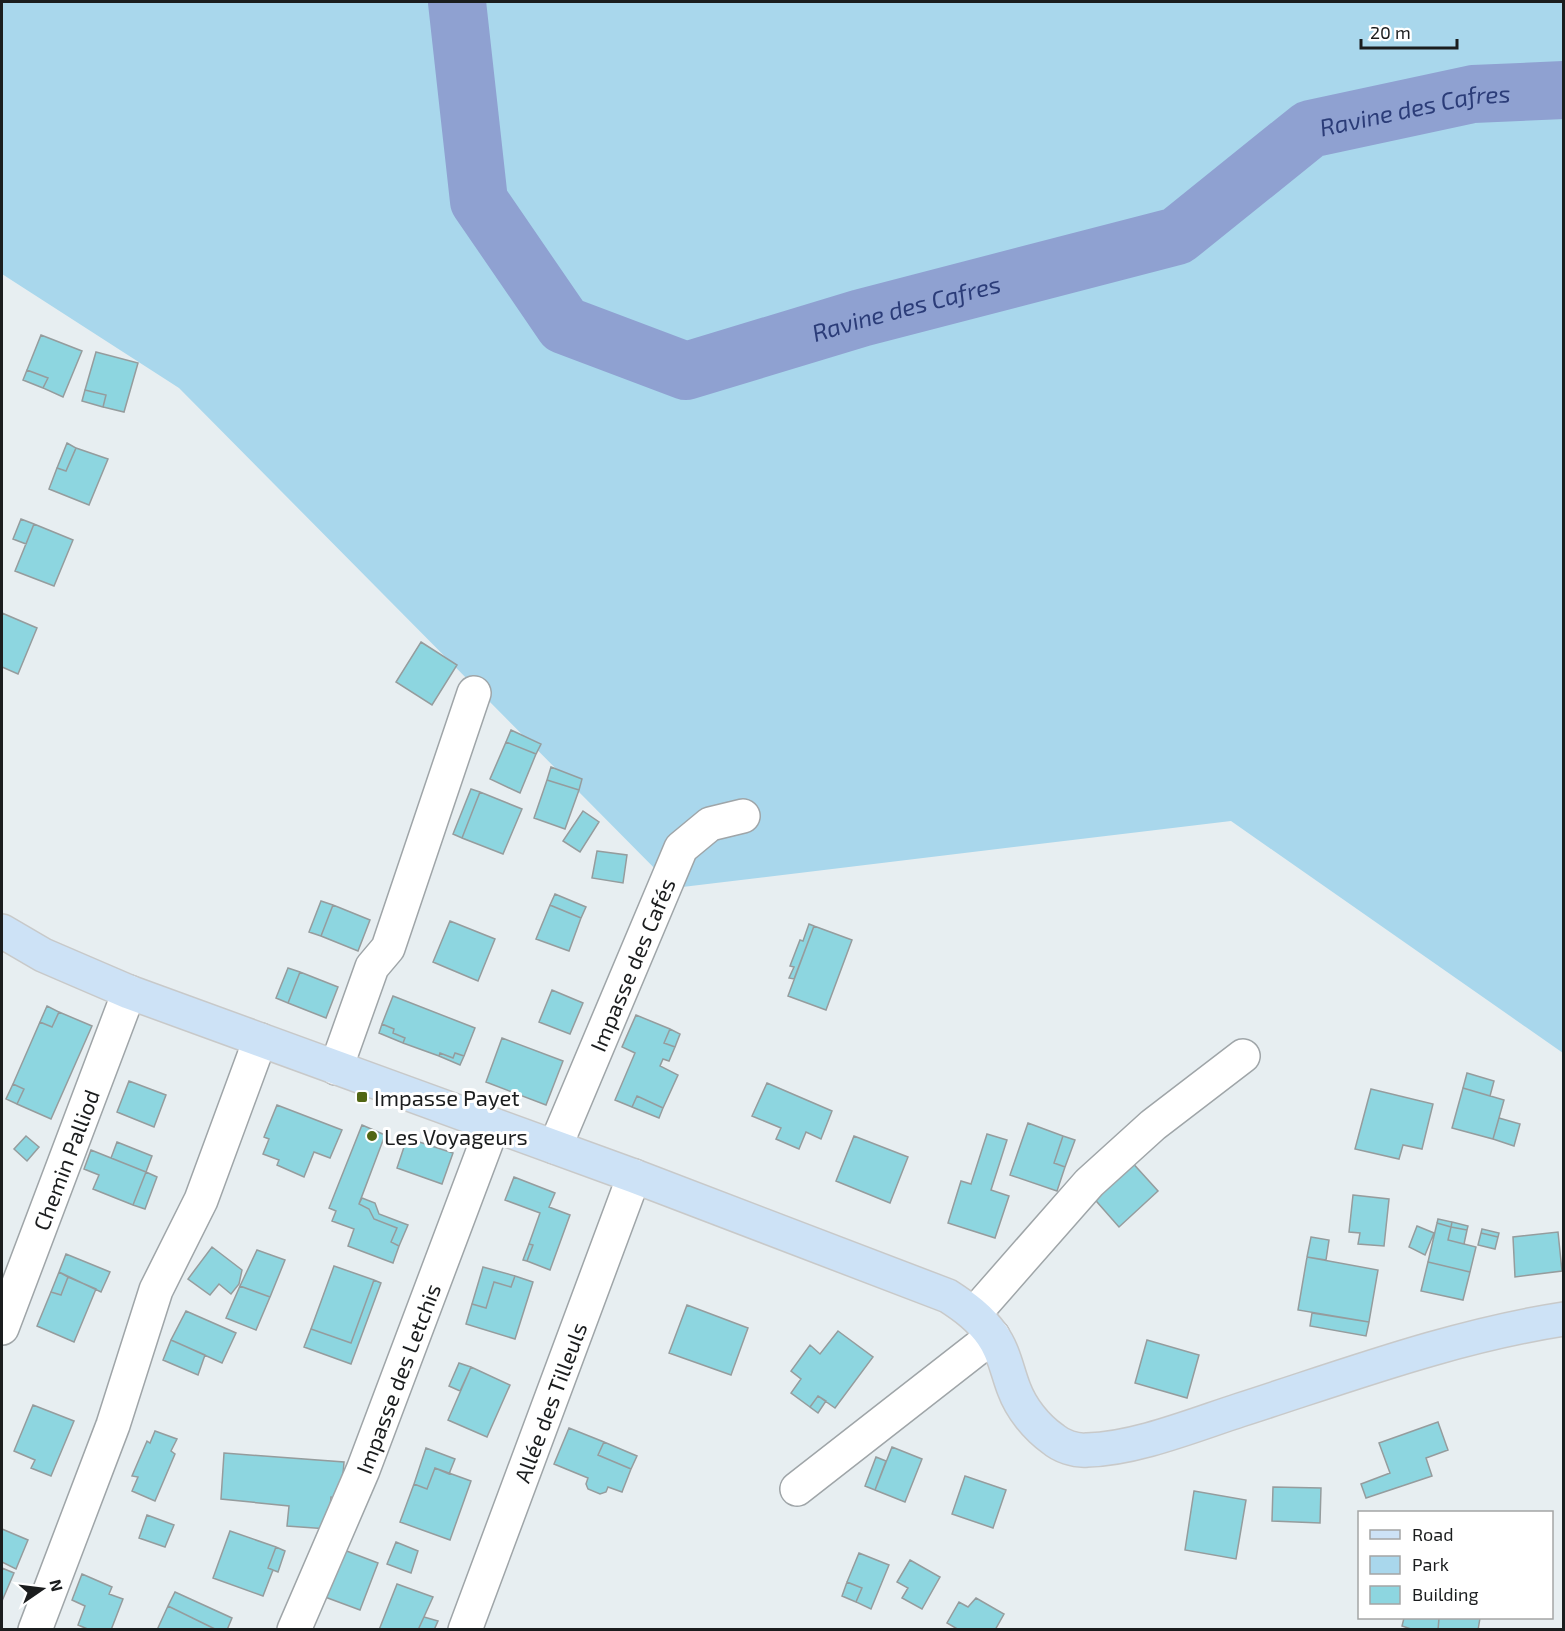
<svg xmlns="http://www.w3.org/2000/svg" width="1565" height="1631" viewBox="0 0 1565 1631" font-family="'Exo 2',sans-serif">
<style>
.green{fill:#a9d7ec}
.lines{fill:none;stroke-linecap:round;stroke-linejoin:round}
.river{stroke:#8fa1d1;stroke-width:58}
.building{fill:#8dd6e0;stroke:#959c9d;stroke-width:1.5}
.minor-casing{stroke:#9fa5a8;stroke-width:36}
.major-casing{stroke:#c8c9c9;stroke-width:36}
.minor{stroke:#fff;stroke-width:33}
.major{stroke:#cde2f6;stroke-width:33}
.poi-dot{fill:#516613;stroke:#fff;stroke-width:2}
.labels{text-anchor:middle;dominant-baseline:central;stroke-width:6;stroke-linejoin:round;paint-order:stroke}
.street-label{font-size:22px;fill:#1b1d1e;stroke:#fff}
.poi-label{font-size:22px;fill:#1b1d1e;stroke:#fff;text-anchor:start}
.water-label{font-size:24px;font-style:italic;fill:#2b3c78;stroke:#fff}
</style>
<rect width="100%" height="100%" fill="#e7eef1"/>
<path class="green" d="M2 2H1127L1129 3 1160 2H1563V1053L1231 821 674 888 179 388 2 274Z"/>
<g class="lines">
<path class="river" id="s1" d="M457 2 479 201 564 325 686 371 861 318 1177 236 1310 129 1473 94 1564 90"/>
</g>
<path class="building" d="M41 335 82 351 63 397 43 388 48 378 27 370Z
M96 352 138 363 124 412 103 407 106 395 85 390Z
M27 370 48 378 43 388 23 380Z
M85 390 106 395 103 407 82 401Z
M67 443 76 448 66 471 57 468Z
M76 448 108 459 89 505 49 489 57 468 66 471Z
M21 519 34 524 26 544 13 539Z
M34 524 73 540 54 586 15 571Z
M2 613 37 628 18 674 2 667Z
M421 642 457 665 432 705 396 682Z
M511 730 541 744 536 754 506 742Z
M506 742 536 754 520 793 490 779Z
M551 767 582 779 579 790 547 780Z
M547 780 579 790 565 829 534 818Z
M471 789 480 792 462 838 453 834Z
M480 792 522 809 503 854 462 838Z
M583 811 599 822 580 852 563 841Z
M597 851 627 855 623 883 592 878Z
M555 894 586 907 581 918 550 905Z
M321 901 333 905 321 936 309 932Z
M333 905 370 920 358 951 321 936Z
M550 905 581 918 569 951 536 939Z
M450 921 495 939 478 981 433 962Z
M809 924 814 926 794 979 789 978 794 967 790 966 800 940 803 941Z
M814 926 852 940 826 1010 788 996Z
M288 968 300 972 288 1003 276 998Z
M300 972 338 987 326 1018 288 1003Z
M552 990 583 1003 570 1034 539 1022Z
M393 996 475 1028 464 1056 455 1053 453 1058 440 1053 439 1056 403 1043 405 1038 393 1033 394 1029 382 1024Z
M47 1006 59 1012 52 1027 40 1022Z
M59 1012 92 1026 51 1119 17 1104 24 1089 13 1084 40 1022 52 1027Z
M636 1015 670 1029 664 1043 675 1047 669 1061 663 1059 660 1066 678 1075 663 1108 637 1096 632 1107 615 1100 635 1053 622 1047Z
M382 1024 394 1029 393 1033 405 1038 403 1043 379 1033Z
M670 1029 680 1034 675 1047 664 1043Z
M502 1038 563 1061 546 1105 486 1082Z
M440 1053 453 1058 455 1053 464 1056 460 1065 439 1056Z
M1467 1073 1494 1081 1490 1096 1463 1088Z
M129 1081 166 1095 154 1127 117 1112Z
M767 1083 832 1111 821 1139 806 1132 799 1149 776 1139 781 1128 752 1116Z
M13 1084 24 1089 17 1104 6 1099Z
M1463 1088 1504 1100 1493 1139 1452 1128Z
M1371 1089 1433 1104 1422 1149 1403 1145 1399 1159 1355 1149Z
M637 1096 663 1108 659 1118 632 1107Z
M277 1105 342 1130 330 1158 314 1152 304 1177 277 1165 279 1160 263 1154 269 1139 264 1137Z
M1499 1118 1520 1124 1514 1146 1493 1139Z
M1028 1123 1063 1136 1054 1163 1065 1167 1057 1191 1010 1175Z
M362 1125 385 1135 359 1204 369 1209 374 1219 397 1228 391 1242 399 1246 393 1263 348 1246 354 1229 332 1221 336 1211 329 1208Z
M987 1134 1007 1140 991 1190 1009 1196 995 1238 948 1223 961 1181 971 1184Z
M26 1136 39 1147 27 1161 14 1149Z
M854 1136 908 1157 890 1203 836 1181Z
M1063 1136 1075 1140 1065 1167 1054 1163Z
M407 1138 453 1153 442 1184 397 1168Z
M117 1142 152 1156 146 1172 111 1158Z
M91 1150 146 1172 133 1205 93 1189 99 1175 84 1169Z
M1129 1159 1158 1191 1119 1227 1090 1194Z
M146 1172 157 1177 145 1209 133 1205Z
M514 1177 555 1193 549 1207 570 1215 550 1270 527 1261 533 1245 529 1244 540 1213 505 1200Z
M1353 1195 1389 1199 1384 1246 1358 1244 1360 1233 1349 1232Z
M362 1198 375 1203 379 1214 408 1225 399 1246 391 1242 397 1228 374 1219 369 1209 359 1204Z
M1438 1219 1452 1222 1451 1227 1437 1223Z
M1452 1222 1468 1226 1467 1230 1451 1227Z
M1437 1223 1451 1227 1448 1240 1476 1247 1470 1272 1428 1262Z
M1417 1226 1434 1233 1425 1255 1409 1247Z
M1451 1227 1467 1230 1464 1244 1448 1240Z
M1482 1229 1499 1233 1498 1237 1481 1233Z
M1558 1232 1562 1271 1515 1277 1513 1237Z
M1481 1233 1498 1237 1495 1249 1478 1245Z
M1311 1237 1329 1240 1326 1260 1307 1257Z
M529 1244 533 1245 527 1261 523 1260Z
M212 1247 242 1270 239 1284 231 1294 219 1284 210 1295 188 1279Z
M257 1250 285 1260 270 1297 240 1286Z
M66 1254 110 1272 101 1292 59 1272Z
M1307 1257 1378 1270 1369 1322 1298 1310Z
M1428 1262 1470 1272 1463 1300 1421 1291Z
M334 1266 374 1280 351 1343 311 1329Z
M483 1267 515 1276 511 1287 494 1282 486 1308 472 1304Z
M59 1272 68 1277 61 1295 51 1292Z
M515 1276 533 1282 515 1339 466 1324 472 1304 486 1308 494 1282 511 1287Z
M68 1277 96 1289 74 1342 37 1326 51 1292 61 1295Z
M374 1280 381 1283 351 1364 304 1347 311 1329 351 1343Z
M240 1286 270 1297 256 1330 226 1318Z
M687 1305 748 1328 731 1375 669 1353Z
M186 1311 236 1333 222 1363 171 1340Z
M1312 1313 1369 1322 1366 1336 1310 1326Z
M838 1331 873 1357 835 1408 818 1396 810 1407 791 1393 801 1379 791 1371 810 1345 820 1354Z
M171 1340 205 1355 198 1375 163 1360Z
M1147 1340 1199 1355 1187 1398 1135 1383Z
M459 1363 471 1367 460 1391 449 1386Z
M471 1367 510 1385 487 1437 448 1420Z
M818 1396 826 1401 818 1413 810 1407Z
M33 1405 74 1421 51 1476 31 1468 35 1460 14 1451Z
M1438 1422 1448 1450 1426 1458 1432 1476 1366 1498 1361 1484 1390 1473 1379 1443Z
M569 1428 604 1442 598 1455 631 1469 622 1492 608 1487 606 1492 600 1494 588 1489 586 1484 588 1478 554 1464Z
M155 1431 177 1439 171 1451 175 1454 155 1501 132 1491 138 1477 132 1476 147 1441 150 1443Z
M604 1442 637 1456 631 1469 598 1455Z
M892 1447 922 1459 905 1502 875 1490Z
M426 1448 455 1459 449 1474 435 1468 427 1489 414 1484Z
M224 1453 344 1462 341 1498 331 1497 328 1529 287 1526 289 1506 221 1499Z
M876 1457 886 1461 875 1490 865 1486Z
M435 1468 471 1481 450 1540 400 1522 414 1484 427 1489Z
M965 1476 1006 1490 993 1528 952 1514Z
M1273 1487 1321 1488 1320 1523 1272 1521Z
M1194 1491 1246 1500 1236 1559 1185 1550Z
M147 1515 174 1525 165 1547 139 1538Z
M2 1529 28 1540 16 1569 2 1562Z
M230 1531 276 1547 268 1568 273 1570 263 1596 213 1578Z
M396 1542 418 1551 411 1573 387 1564Z
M276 1547 285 1551 278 1572 268 1568Z
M344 1550 378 1563 360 1610 325 1597Z
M859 1553 889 1565 871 1609 856 1602 862 1588 847 1582Z
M910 1560 940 1577 922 1609 902 1598 908 1588 897 1582Z
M2 1568 14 1573 2 1601Z
M82 1574 112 1587 109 1594 123 1599 111 1630H90L78 1625 85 1606 72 1600Z
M847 1582 862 1588 856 1602 842 1596Z
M397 1584 433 1597 418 1630H379Z
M175 1592 232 1618 227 1630H217L168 1606Z
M976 1598 1004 1614 995 1630H959L947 1623 959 1602 968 1607Z
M168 1606 217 1630H157Z
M424 1617 438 1621 434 1630H418Z
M1404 1618H1439L1438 1630H1414L1402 1626Z
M1439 1618H1480L1478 1630H1438Z"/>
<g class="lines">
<defs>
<g id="minor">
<path d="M336 1068 372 967 388 948 474 693"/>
<path id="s2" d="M555 1147 681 848 710 824 743 816"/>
<path d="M974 1314 1089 1183 1153 1125 1243 1056"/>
<path id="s3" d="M2 1328 129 992"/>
<path d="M797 1489 993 1336"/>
<path d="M35 1630 113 1425 156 1290 201 1200 260 1040"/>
<path id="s4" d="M294 1630 363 1470 493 1125"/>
<path id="s5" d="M465 1630 634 1176"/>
</g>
<path id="major" d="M2 931 43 955 129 992 634 1176 948 1296C965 1307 980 1318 992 1335 1004 1351 1007 1371 1014 1389 1021 1408 1036 1427 1053 1439 1061 1446 1075 1451 1087 1450 1135 1449 1194 1425 1240 1410 1346 1376 1453 1336 1564 1319"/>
</defs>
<use href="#minor" class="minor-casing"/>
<use href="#major" class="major-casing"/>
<use href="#minor" class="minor"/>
<use href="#major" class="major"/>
</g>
<g class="poi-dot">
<rect x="356" y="1091" width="12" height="12" rx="3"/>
<circle cx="372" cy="1136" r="6"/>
</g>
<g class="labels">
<g class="street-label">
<text stroke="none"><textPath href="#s2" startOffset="198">Impasse des Cafés</textPath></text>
<text stroke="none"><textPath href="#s3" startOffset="180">Chemin Palliod</textPath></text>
<text stroke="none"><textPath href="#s4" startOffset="272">Impasse des Letchis</textPath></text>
<text stroke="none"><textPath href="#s5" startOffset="243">Allée des Tilleuls</textPath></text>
</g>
<g class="poi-label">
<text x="374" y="1097">Impasse Payet</text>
<text x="384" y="1136">Les Voyageurs</text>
</g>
<g class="water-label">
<text stroke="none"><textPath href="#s1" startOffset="1268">Ravine des Cafres</textPath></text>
<text stroke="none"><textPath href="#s1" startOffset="710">Ravine des Cafres</textPath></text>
</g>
</g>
<rect width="1565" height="1631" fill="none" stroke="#1b1d1e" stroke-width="6"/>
<rect x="1358" y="1511" width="195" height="108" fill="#ffffff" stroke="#a4a5a5" stroke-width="1.5"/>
<rect x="1370" y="1530" width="30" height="9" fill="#cde2f6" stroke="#a4a5a5" stroke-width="1.5"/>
<text x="1412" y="1541" font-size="18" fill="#1b1d1e">Road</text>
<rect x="1370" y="1556" width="30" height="18" fill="#a9d7ec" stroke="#a4a5a5" stroke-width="1.5"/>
<text x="1412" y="1571" font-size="18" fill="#1b1d1e">Park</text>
<rect x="1370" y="1586" width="30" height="18" fill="#8dd6e0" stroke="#a4a5a5" stroke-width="1.5"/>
<text x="1412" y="1601" font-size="18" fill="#1b1d1e">Building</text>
<g transform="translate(42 1589) rotate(76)" stroke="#ffffff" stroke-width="4.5" paint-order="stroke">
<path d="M0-4.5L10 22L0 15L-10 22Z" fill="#1b1d1e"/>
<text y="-9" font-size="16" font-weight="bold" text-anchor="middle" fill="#1b1d1e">N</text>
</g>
<path d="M1361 39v9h96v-9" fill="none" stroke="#1b1d1e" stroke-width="3"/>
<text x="1370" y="39" font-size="18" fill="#1b1d1e" stroke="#ffffff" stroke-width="4.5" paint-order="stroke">20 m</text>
</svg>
